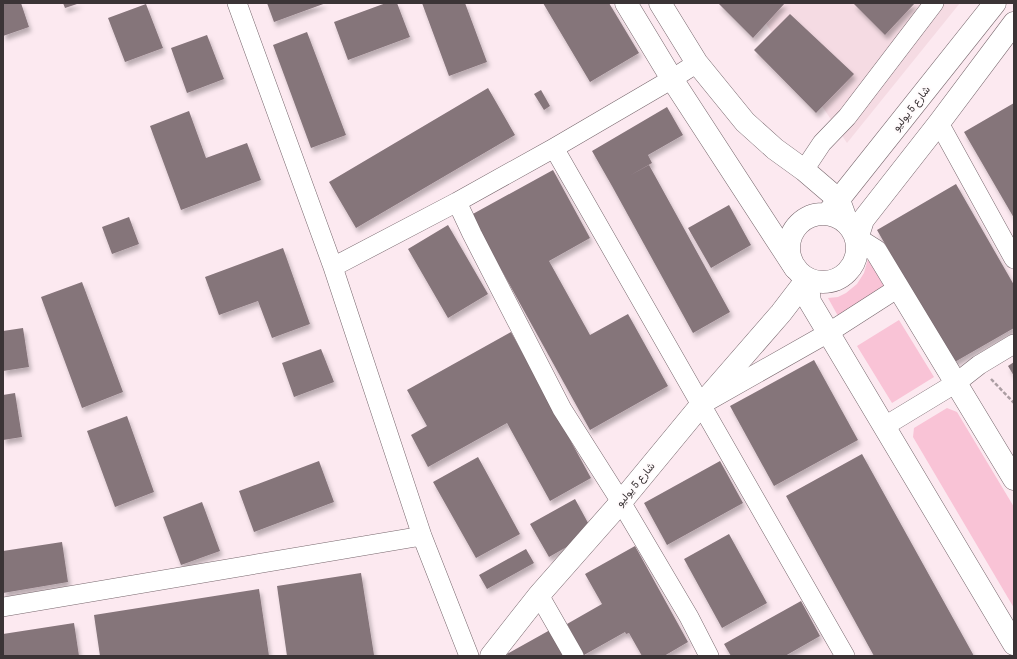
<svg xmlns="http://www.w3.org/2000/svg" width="1017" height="659" viewBox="0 0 1017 659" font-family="'Archivo Narrow',Vazirmatn,sans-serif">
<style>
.built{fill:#f5dbe3}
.green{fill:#f9c3d6}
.building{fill:#85747a;filter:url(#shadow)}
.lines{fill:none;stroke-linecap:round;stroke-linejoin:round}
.minor-casing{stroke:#77676d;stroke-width:20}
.tertiary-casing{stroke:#77676d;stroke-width:23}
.secondary-casing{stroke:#77676d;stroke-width:23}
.path{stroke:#ab9da2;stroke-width:2.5;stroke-dasharray:4 2;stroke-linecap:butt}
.minor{stroke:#fff;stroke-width:19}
.tertiary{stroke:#fff;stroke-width:22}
.secondary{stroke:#fff;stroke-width:22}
.labels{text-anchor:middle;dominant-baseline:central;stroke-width:4;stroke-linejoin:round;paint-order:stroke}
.street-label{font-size:11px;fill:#3b3436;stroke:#fffbfc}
</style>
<defs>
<filter id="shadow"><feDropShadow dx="2.5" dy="4.5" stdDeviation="2" flood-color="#0004"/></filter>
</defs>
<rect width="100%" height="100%" fill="#fce9f0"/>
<path class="built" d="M752 3H960L847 143Z"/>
<path class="green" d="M868 259 884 286 838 316 828 298 838 297 846 293 857 284 864 273Z
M899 320 934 377 892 403 857 346Z
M947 408 957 412 1014 507V608L913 437 914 428Z"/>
<path class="building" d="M3 3H21L29 27 3 36Z
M63 3H80L65 8Z
M267 3H326L274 22Z
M386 3H397L410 37 348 60 334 22Z
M422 3H465L487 62 449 76Z
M543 3H609L639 53 590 82Z
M718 3H785L753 38Z
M853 3H915L885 35Z
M146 4 163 48 125 62 108 18Z
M790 14 854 74 816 113 754 50Z
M307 32 346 135 311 148 273 45Z
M207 35 224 79 187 93 171 48Z
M488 88 515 135 356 228 329 182Z
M541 90 550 106 544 110 534 94Z
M1014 103V218L964 132Z
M667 107 683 135 648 155 652 163 629 176 649 165 730 312 693 333 612 186 592 151Z
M189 111 206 158 247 143 261 180 181 210 150 126Z
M553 170 590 238 549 261 590 335 628 314 668 386 590 430 471 215Z
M956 184 1014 285V328L953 363 877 230Z
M729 205 751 245 711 268 688 228Z
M129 217 139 244 112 254 102 227Z
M448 225 488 294 448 318 408 249Z
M283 248 310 324 272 338 258 301 219 315 205 277Z
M82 282 123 392 82 408 41 297Z
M23 328 29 367 3 371V331Z
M511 332 591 478 550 501 507 423 428 467 411 435 427 426 407 390Z
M321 349 334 382 294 397 282 363Z
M814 360 858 440 774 486 730 406Z
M1014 362V376L1008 366Z
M15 393 22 437 3 440V395Z
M127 416 154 492 115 507 87 431Z
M862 454 974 656H874L786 496Z
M478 457 520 534 476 558 433 482Z
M319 461 334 502 254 532 239 491Z
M720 461 743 503 667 545 644 503Z
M575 499 593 532 549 557 530 524Z
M202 502 220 551 181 565 163 517Z
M729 534 767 603 722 628 684 559Z
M62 542 68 582 3 593V551Z
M635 546 688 642 664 656H642L629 633 626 634 625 632 584 655 567 624 602 604 585 574Z
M526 549 534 563 487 589 479 575Z
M361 573 374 655 366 656H287L277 586Z
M259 589 269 656H100L94 615Z
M801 601 820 636 785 656H731L724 644Z
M74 623 79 656H3V634Z
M550 630 564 656H508L507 654Z"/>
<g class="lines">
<defs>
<path id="minor" d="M237 3 333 267 422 536 469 656
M939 123 1014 259
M554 148 845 656
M804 170 822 143 847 117 934 3
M457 202 472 234 562 409 621 502 689 617 709 656
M333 267 457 202 554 148 672 79 697 63
M708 401 828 333 898 288
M885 426 956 383 979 365 1014 344
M539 595 574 656
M3 607 422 536"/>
<path id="tertiary" d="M626 3 672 79 795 268
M660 3 697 63 745 122 775 149 804 170 839 200 847 222
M857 239 876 251 1014 479
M807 279 810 302 1014 644"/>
<path id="secondary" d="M828 213 995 3
M789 248a34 34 0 1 1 68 0a34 34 0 1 1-68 0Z
M857 239 863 220 939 123 1014 23
M491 656 539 595 621 502 701 405 781 313 807 279"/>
</defs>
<use href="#minor" class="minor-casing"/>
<use href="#tertiary" class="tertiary-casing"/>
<use href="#secondary" class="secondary-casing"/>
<path class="path" d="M991 379 1014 403"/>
<use href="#minor" class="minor"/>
<use href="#tertiary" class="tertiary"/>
<use href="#secondary" class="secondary"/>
</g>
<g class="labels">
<g class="street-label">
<text transform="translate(911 108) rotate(-52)">شارع 5 يوليو</text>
<text transform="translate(635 484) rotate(-50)">شارع 5 يوليو</text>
</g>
</g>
<rect width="1017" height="659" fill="none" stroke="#3b3436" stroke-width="8"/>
</svg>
